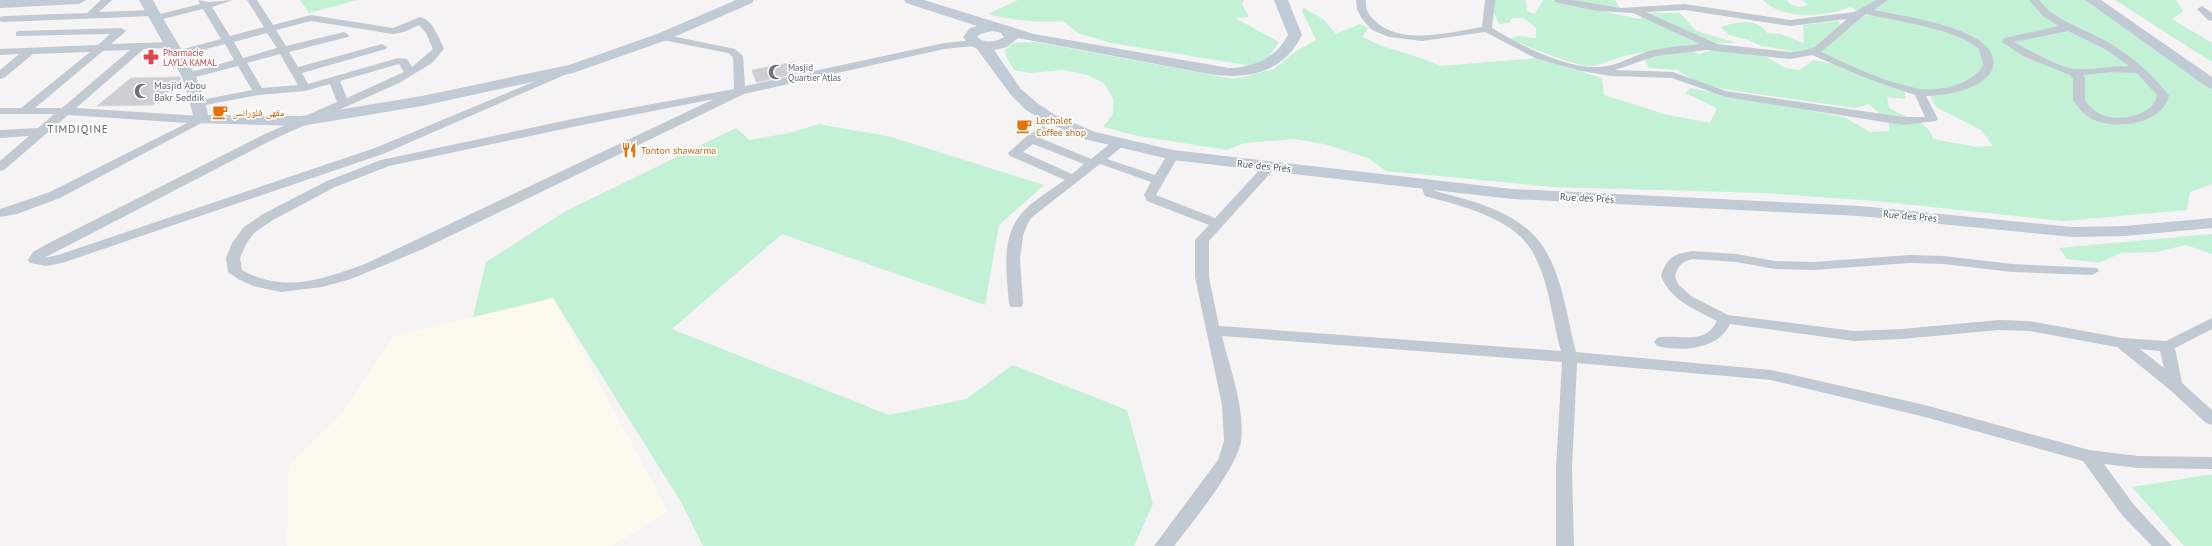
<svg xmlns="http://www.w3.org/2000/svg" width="2212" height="546" viewBox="0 0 2212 546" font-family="'PT Sans','Noto Naskh Arabic',sans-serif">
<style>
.commercial{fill:#fdf9ef}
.green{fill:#c3f1d5;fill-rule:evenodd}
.building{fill:#cdcfd5;stroke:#d7d9de}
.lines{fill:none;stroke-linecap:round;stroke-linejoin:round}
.street{fill:#c1cad2;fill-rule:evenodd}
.secondary{fill:#c1cbd6;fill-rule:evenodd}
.labels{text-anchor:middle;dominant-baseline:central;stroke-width:3.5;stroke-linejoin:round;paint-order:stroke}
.far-health-label{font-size:9px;fill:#be3a42;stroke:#fff;text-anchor:start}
.far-worship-label{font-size:9px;fill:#5b616d;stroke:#fff;text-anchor:start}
.worship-label{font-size:10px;fill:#5b616d;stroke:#fff;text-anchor:start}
.food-label{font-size:10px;fill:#c56008;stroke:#fff;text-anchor:start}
.street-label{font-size:10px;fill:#4a5661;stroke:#fff}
.neighbourhood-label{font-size:11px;letter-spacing:1px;fill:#5f6368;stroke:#fff}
</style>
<rect width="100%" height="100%" fill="#f5f3f3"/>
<path class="commercial" d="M553 298 668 511 612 546H287L289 465 344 411 394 336Z"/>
<path class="green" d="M300 0H357L309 13Z
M1018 0H1244L1242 4 1249 17 1235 18 1279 42 1269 57 1252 66 1111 43 1078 33 1063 21C1037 23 1013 20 988 14Z
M1494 0H1526L1527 11 1535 14 1543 0H1551L1639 19 1652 13H1680L1696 31 1737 43C1700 43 1664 48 1628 55 1619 57 1596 67 1590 66 1570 65 1530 47 1510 39L1518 36 1536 38V28L1524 18H1512L1509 23 1499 24 1493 11Z
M1571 0H1615L1620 8Z
M1763 0H1788L1787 1C1794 8 1799 8 1808 5L1802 0H2085L2212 88V184L2190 192 2187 210 2063 221 1876 201 1765 193 1554 187 1386 171 1368 158 1324 144 1294 139 1244 143 1227 150 1138 136 1103 127 1113 114V98L1104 83 1087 75 1063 70 1030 73 1014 70 1006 56 1005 50 1013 43 1036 42 1234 79 1274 69 1296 51 1316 40 1302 11 1304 8 1323 19 1336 34 1360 24 1368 28 1362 37 1382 46 1421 58 1440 66 1538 58 1602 78 1604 95 1664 114 1710 123 1717 108 1685 93 1690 88 1844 117 1870 132 1890 131 1888 121 1869 104 1855 108 1736 91 1703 85 1677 70 1649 68 1645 61C1655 51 1686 47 1699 54L1716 49 1764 56 1786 68 1799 70 1814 60 1833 64 1817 55 1761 46 1746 39 1729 35 1721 27C1736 22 1756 17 1767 33L1780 34 1804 43 1803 25 1839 21 1840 25 1851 27 1861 18 1875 10 1867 5 1857 10 1850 7C1826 17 1783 21 1763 0ZM1904 89 1929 93 1936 107 1981 130 1993 146 1978 147 1933 139C1929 120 1903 117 1889 108L1887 97 1906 99Z
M2115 0H2176L2183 11 2172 19 2212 43V62Z
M819 124 891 137 1044 185 999 225 985 305 782 234 672 329 889 415 966 399 1013 365 1127 410 1153 504 1134 546H703L681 502 553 298 473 317 486 262 566 211 736 128 749 140 789 133Z
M2212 234V254L2186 245 2156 252 2121 253 2099 263 2067 259 2059 248Z
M2207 475H2212V546H2184L2132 487Z"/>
<path class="building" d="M795 62 798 73 759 82H756L752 70Z
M180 77 181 81 153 105 97 106 131 78Z"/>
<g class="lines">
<path class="street" d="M101 0H112L99 12 152 10 156 11V15L200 4 198 0 209 2 233 0 212 7 230 36 264 27 247 0H257L273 25 311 15 393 28 420 17C433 20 439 38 444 49L432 63 399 83 274 139 44 258 58 255 375 148 567 68 571 67 576 70 383 154 62 263 46 266 30 263 28 260 33 252 47 244 265 134 337 102 330 84 305 91 259 95 200 106 196 105 194 103 196 101 252 90 238 66 188 79 182 76 184 74 234 60 225 44 176 57 171 54 172 52 221 39 203 9 155 21 151 20V16L4 22 0 21V17L4 16 87 13ZM311 21 393 34 404 32 419 25 426 33 433 49 412 67 407 59 398 58 308 84 302 73 386 49 387 47 382 44 298 67 289 52 348 37 349 35 344 32 286 46 276 30ZM267 33 277 48 243 58 234 42ZM280 54 298 85 262 88 247 63ZM399 64 404 72 347 98 340 81Z
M1356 0H1366C1365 8 1368 14 1373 19 1399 47 1450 32 1482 27L1485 0H1495L1492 28C1520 45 1566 69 1600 67 1616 66 1631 57 1646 52 1663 47 1682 46 1700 44L1633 13 1597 11 1555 2 1554 0H1573L1621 8 1685 4 1790 20 1854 12 1876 0H1888L1874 10C1901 16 1987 27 1993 58 1994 64 1993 70 1989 75 1975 91 1946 95 1926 96L1938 119 1936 121 1903 125 1726 97 1672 78 1611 76 1581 71 1535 58 1485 32 1422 41 1389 37 1372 30 1362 19 1357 9ZM1685 10 1790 26 1847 19 1815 47 1802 51 1790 52 1717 44 1646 12ZM1866 14C1895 21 1958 29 1979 49L1983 65C1973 85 1936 93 1915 88 1883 81 1851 66 1821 52ZM1707 50 1790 59 1812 55 1866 78 1915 95 1925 117H1903L1726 91 1673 72 1615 70 1656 56Z
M2029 0H2039C2055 21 2081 27 2104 40 2128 53 2149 71 2167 93L2169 95C2163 125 2113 131 2090 118 2083 114 2078 107 2073 100V79L2070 75 2023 56 2002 42 2004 38 2059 26 2044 17ZM2068 31 2105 49 2129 66C2111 66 2094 70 2076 69 2062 69 2027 49 2014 42ZM2111 72 2137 73 2157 95C2153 117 2116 123 2098 113 2093 110 2088 105 2085 100V78L2083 75Z
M2202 6 2212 13V21L2208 20 2197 9Z
M121 28 126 31 111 44 170 42 175 45 170 48 144 49 76 108 201 116 207 120 60 198 17 214 0 217V209L50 192 187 123 68 115 4 170 0 171V161L29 136 0 138V130L38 128 54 114H0V108H21L90 52 33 54 4 78 0 79V70L19 54 0 55V49L98 45 110 34 16 36V32L20 31ZM130 50 62 108H35L103 51Z
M662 34 735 49 743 56 745 86 944 43 975 40 980 43 975 46 944 49 744 94 423 249 351 279 322 287 281 292 253 286 238 279 228 272 226 258 232 243 244 227 263 214 327 181 381 160 582 117 734 89 733 57 728 53 658 39 657 37ZM714 99 365 264C323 279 284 294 242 270L240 258 246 244 254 233 273 220 335 187 389 166 582 125Z
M1043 126 1049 130 1040 138 1091 159 1115 140H1123L1125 143 1123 146 1107 159 1155 175 1169 152H1177L1179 155 1156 195 1215 218 1266 163H1274L1276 166 1274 169 1209 241V277L1219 326 1561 351C1552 319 1549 280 1532 251 1512 217 1461 206 1425 196L1420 184 1426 180 1430 181 1435 191C1473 201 1521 212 1544 248 1563 278 1567 318 1576 352L1771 370 1925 405 2089 450 2138 456 2212 457V469L2138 468 2104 464 2134 505 2172 546H2152L2122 515 2083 461 1925 417 1771 380 1577 363 1572 468 1574 546H1556V468L1562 362 1222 336C1230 369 1245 407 1241 441 1237 468 1192 523 1174 546H1154L1218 460 1224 441 1222 405 1195 277V240L1209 225 1147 201 1144 195 1151 182 1100 164 1031 218 1027 225 1023 236 1020 258 1023 304 1021 307H1011L1009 304C1007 275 1000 239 1021 214 1032 201 1051 190 1065 180L1010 156 1008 153 1027 136ZM1033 144 1084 164 1072 174 1023 152Z
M1693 251 1736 254 1775 261 1813 262 1910 255 1943 256 2012 264 2097 268 2099 271 2092 275 2012 272 1943 264 1910 263 1813 270 1775 269 1736 262 1693 259C1682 261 1678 266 1675 276L1678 284 1691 296 1728 315 1854 331 1902 329 1999 320 2029 321 2122 338 2166 341 2212 318V329L2175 348 2182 383 2212 410V425L2206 423 2169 389 2117 347 2029 331 1999 330 1902 339 1854 341 1730 324C1718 350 1681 352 1657 346L1654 342 1657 338C1678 333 1704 347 1717 321 1695 309 1671 301 1661 276 1667 257 1674 254 1693 251ZM2140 349 2160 351 2164 368Z"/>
<path class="secondary" d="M0 0H86L79 4 0 8Z
M139 0H153C172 38 201 72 208 115L301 116 422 96 569 65 657 34 736 0H754L752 3 667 40 573 73 422 106 301 126 195 123 186 88 180 73Z
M904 0H924L1034 34 1229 68C1255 67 1276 58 1288 35L1274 0H1288L1302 35C1283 73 1248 80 1209 74L1018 38 1007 47 994 50 1021 89 1037 103 1055 115 1095 132 1173 150 1512 189 1860 206 2072 227 2125 226 2212 218V228L2125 236 2072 237 1860 216 1512 199 1173 160 1084 139 1044 121 1026 110 1011 95 977 49 968 44 963 37 970 28 977 26 906 3ZM993 31 1001 33 1004 37C996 42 985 44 977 37L980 34Z
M2085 0H2101L2212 77V89L2207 87Z"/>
</g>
<defs>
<symbol id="pharmacy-bare" viewBox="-9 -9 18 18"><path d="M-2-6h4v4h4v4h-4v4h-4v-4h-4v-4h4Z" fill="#e0444e" stroke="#fff" stroke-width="2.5" paint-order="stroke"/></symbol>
<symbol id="mosque-bare" viewBox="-9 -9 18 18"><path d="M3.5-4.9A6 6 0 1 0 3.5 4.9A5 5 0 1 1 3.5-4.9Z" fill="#6b7280" stroke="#fff" stroke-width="2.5" paint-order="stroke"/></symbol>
<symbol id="cafe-bare" viewBox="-9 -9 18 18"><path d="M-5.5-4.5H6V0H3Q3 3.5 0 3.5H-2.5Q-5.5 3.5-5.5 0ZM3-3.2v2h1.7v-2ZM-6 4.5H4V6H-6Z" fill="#e8710a" stroke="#fff" stroke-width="2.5" paint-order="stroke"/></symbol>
<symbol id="restaurant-bare" viewBox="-9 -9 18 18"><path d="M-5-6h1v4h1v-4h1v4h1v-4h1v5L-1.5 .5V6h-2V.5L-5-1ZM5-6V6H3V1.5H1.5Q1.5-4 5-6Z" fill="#e8710a" stroke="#fff" stroke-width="2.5" paint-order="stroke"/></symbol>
</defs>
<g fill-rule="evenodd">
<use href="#pharmacy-bare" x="140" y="46" width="22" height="22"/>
<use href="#mosque-bare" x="765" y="61" width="22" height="22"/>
<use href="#mosque-bare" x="131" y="80" width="22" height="22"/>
<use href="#cafe-bare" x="209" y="101" width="22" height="22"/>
<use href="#cafe-bare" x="1013" y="115" width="22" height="22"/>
<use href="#restaurant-bare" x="618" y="139" width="22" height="22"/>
</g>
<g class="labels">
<g class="far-health-label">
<text x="163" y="52">Pharmacie<tspan x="163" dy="10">LAYLA KAMAL</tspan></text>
</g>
<g class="far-worship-label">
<text x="788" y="67">Masjid<tspan x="788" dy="10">Quartier Atlas</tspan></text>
</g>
<g class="worship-label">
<text x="154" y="85">Masjid Abou<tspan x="154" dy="12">Bakr Seddik</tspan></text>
</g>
<g class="food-label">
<text x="232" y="112">مقهى فلورانس</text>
<text x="1036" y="120">Lechalet<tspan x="1036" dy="12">Coffee shop</tspan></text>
<text x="641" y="150">Tonton shawarma</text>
</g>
<g class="street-label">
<text transform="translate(1264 166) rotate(6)">Rue des Prés</text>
<text transform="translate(1587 198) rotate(3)">Rue des Prés</text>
<text transform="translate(1910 216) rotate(5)">Rue des Prés</text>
</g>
<g class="neighbourhood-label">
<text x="78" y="129">TIMDIQINE</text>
</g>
</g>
</svg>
